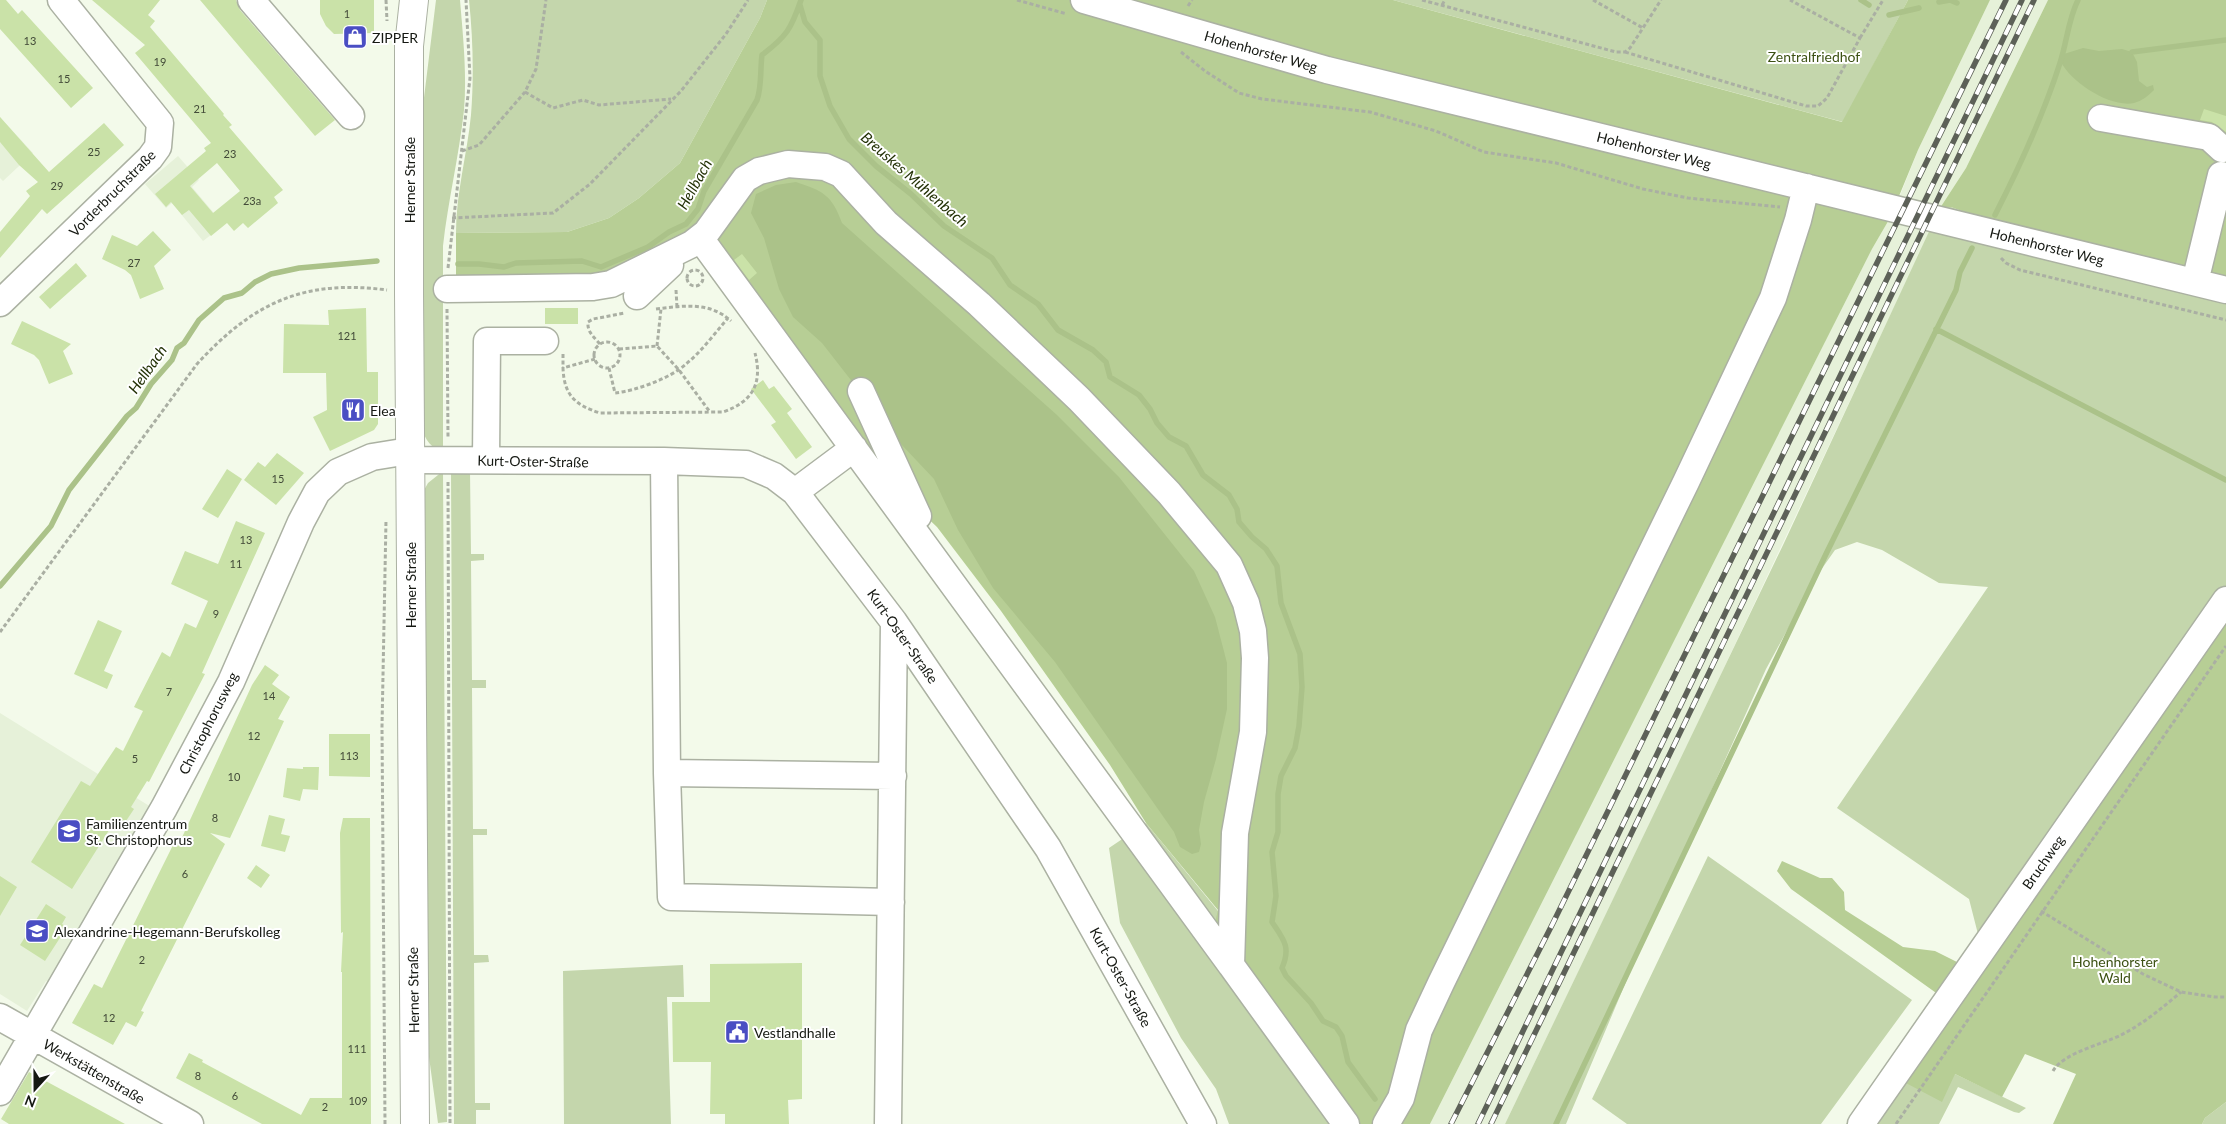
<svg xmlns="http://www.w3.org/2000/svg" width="2226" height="1124" viewBox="0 0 2226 1124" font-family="Lato,sans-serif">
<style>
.built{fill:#e6f1d9}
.green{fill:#c4d6ac}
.forest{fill:#b7ce95}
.water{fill:#abc289}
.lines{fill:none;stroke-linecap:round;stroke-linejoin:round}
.stream{stroke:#abc289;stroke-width:5.5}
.building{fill:#cae2a8;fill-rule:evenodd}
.minor-casing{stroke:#abb1a2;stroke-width:29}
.major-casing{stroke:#abb1a2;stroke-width:30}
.path{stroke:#aaafa3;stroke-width:3;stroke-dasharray:4 2.5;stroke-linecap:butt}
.minor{stroke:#fff;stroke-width:26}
.major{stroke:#fff;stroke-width:28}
.rail-casing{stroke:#5d6158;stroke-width:5.5}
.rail{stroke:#fff;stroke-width:4;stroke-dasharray:11;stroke-linecap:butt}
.labels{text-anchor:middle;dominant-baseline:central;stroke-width:4;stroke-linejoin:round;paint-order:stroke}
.number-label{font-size:11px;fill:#424a38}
.poi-label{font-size:14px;fill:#151812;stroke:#fff;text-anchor:start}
.street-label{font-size:14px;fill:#151812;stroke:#fff}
.park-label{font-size:14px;fill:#3c5113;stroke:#fff}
.water-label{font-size:15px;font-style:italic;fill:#243207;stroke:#fff}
</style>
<rect width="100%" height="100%" fill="#f3faea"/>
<path class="built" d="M1990 0H2048L1966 168 1940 208 1899 198 1918 150Z
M0 117 33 153 3 181 0 178Z
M178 156 199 180 192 187 224 225 203 241 172 203 166 208 145 184Z
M1890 218 1931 229 1689 742 1505 1124H1430L1735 519 1872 249Z
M0 713 151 807 50 983 46 981 27 1011 0 994Z"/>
<path class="green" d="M436 0H460C463 36 467 74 464 110 459 156 448 201 443 246V452C431 448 425 440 422 428L421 122Z
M469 0H767L760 18 680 163 639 198 609 218 567 232 456 233C456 193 467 155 471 115 474 77 473 38 469 0Z
M1393 0H1908L1843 122Z
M1951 207 1991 222 2226 279V618L1955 1074 2026 1108 2019 1113 2014 1112 1958 1087 1939 1124H1846L1979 938 1969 899 1837 808 1988 587 1939 583 1882 550 1857 542 1835 550 1816 577 1766 669 1642 944 1566 1124H1505L1784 543 1940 208Z
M451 469 470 471 471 554H484V560L471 561 472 680H486V688H472L473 829H487V835H473L474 955H488L489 962 474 963 475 1103H490V1110H476V1124H454Z
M443 471 447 1122 438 1123 429 1057 424 970 423 492 428 483Z
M1146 823 1218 911 1337 1124H1229L1216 1089 1181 1038 1120 923 1109 848Z
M1708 856 1912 1000 1821 1124H1627L1592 1099Z
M683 965 684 997H667L671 1124H564L563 971Z
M2226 1102V1124H2202L2205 1118Z"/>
<path class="forest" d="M767 0H1393L1842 122 1908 0H1990L1918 150 1890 218 1872 249 1430 1124H1337L1209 948 1218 910 1146 823 1110 765 1001 611 937 527 828 424 705 261 695 257 684 262 636 305 620 289H456V233L567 232 609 218 639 198 680 163 760 18Z
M2048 0H2226V279L1991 222 1951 207 1940 208 1966 168Z
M2226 618V1102L2205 1118 2202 1124H2053L2076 1074 2025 1054 2002 1097 1955 1074 1942 1102 1904 1082Z
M1782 861 1820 878H1832L1844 892 1845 910 1903 947 1935 951 1961 964 1939 995 1791 889 1777 871Z"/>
<path class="water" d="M2083 48 2099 51 2122 49 2132 52 2137 62 2139 81 2147 87 2153 85 2154 90C2148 96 2142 101 2134 103 2110 108 2071 82 2061 62L2064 54Z
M796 182C823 191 832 195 842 223L1057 415 1119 477 1194 571 1215 617 1227 663V709L1216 759 1204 802 1199 830 1201 844 1199 852 1192 854 1180 847 1174 832 1055 662 993 588 958 530 934 479 900 443 822 343 793 317 779 289 764 238 751 213 756 194 776 185Z"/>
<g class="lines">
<path class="stream" d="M1861 0 1869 5
M1939 2 1950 0 1957 3
M800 5 805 22 820 40V76L830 106 849 139 876 166 911 194 944 226 992 258 1010 285 1038 304 1058 330 1093 350 1106 362 1110 377 1139 395 1150 409 1157 423 1169 437 1186 446 1203 475 1229 495 1237 509 1239 522 1252 537 1266 549 1277 566 1281 603 1300 654 1302 687 1299 726 1295 748 1281 776 1278 794V832L1272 852 1276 896 1272 922C1284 940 1291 947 1282 968L1286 976 1311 1003 1323 1021 1336 1027 1342 1036 1348 1062 1375 1099
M1889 15 1919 8
M2132 52 2226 40
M1995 215C2020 166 2043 116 2060 63 2067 42 2068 20 2078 0
M458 264H479L504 267 516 263 582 261 601 267 648 247 669 232 686 224 698 209 704 191 757 100C762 86 760 70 762 55 787 36 791 29 801 0
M1936 329 2226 480
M0 586 51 526 69 490 127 416 136 408 151 384 172 360 177 348 184 343 199 320 224 298 242 293 255 282 271 274 299 268 377 261
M1556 1124 1826 554 1956 290 1960 272 1972 248"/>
</g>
<path class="building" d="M0 0H6L18 14 22 10 93 88 71 108 0 29Z
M92 0H160L148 15 155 21 150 27 224 114 223 115 232 125 229 127 283 190 274 197 278 203 248 228 243 223 234 231 227 223 211 236 189 210 182 215 171 202 166 207 155 194 206 151 204 148 211 143 135 53 145 45ZM217 163 240 191 213 213 190 186Z
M200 0H236L240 10 335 120 315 136Z
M320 0H374V33L334 34 326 26 320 14Z
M2204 109 2226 116V132L2212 122 2200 120Z
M0 117 49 172 104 123 124 145 47 214 42 209 0 258V232L30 196 26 191 38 182 19 165 0 142Z
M153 231 171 250 154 266 164 289 140 299 131 275 125 270 102 259 112 235 137 246Z
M742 254 757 273 749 280 734 260Z
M76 263 87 276 50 309 39 297Z
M366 308 367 372H378V424L374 430 330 451 313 417 327 410 326 373H283L284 324 329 325 328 310Z
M545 308H578V324H545Z
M22 321 71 344 63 351 73 374 49 384 39 360 34 355 11 344Z
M763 380 769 389 774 386 792 409 787 413 812 447 796 459 771 425 776 422 751 389Z
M277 453 304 473 276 505 244 480 258 462 265 467Z
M227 469 242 479 218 518 202 509Z
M236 521 265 533 202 673 205 674 149 782 147 781 131 807 134 809 124 824 116 819 72 889 31 862 81 781 90 786 116 747 123 751 143 711 134 707 162 652 170 657 185 623 196 628 208 601 171 584 185 551 218 564Z
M98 620 122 631 104 671 113 675 107 689 74 674Z
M265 665 279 675 272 684 290 697 278 719 284 721 230 838 210 833 225 844 141 1011 144 1012 136 1027 126 1022 113 1045 72 1023 94 984 102 988 175 841 179 844 252 685Z
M329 734H370V777L329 776Z
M303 767H319L318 790 303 789 300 801 283 797 287 768 303 769Z
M269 815 285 819 281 834 290 836 285 852 261 846Z
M343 818H370L371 1124H262L176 1078 189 1053 203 1060 202 1062 301 1115 310 1098H342V972H341L343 932 341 933 340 833Z
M256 865 270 875 261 888 247 878Z
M0 876 17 887 0 916Z
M46 904 66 917 62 924 67 927 45 961 20 945Z
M802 963V1099L788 1100 789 1124H725V1114H710L711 1062H673L672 1002H710V964Z
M29 1072 79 1099 125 1124H9L1 1119Z"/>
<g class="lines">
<defs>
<path id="minor" d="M251 0 351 116
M1084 0 1327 70 2226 290
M2101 118 2209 137 2222 149
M700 238 1231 965
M2195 282 2221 175
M447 289 593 287 611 284 692 244 706 233 745 179 759 171 788 164 825 167 841 174 886 223 979 304 1079 399 1169 493 1229 565 1246 603 1253 631 1255 658 1253 732 1235 833 1231 965 1346 1124
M637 296 670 265
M0 303 150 158 158 147 160 123 61 0
M861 391 918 516
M410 460 664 461 746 464 774 476 795 492 894 622 1048 848 1203 1124
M486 460 487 341H545
M664 461 667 773
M795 492 854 448
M891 902 671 897 667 773 893 776
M0 1017 190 1124
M0 1092 164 808 231 682 301 522 317 492 338 472 372 457 409 451
M888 1124 894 622
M1386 1124 1401 1098 1419 1030 1441 983 1686 482 1773 298 1798 220 1806 187
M1861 1124 2226 600"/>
<path id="major" d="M414 0 409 46V293L415 1124"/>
</defs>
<use href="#minor" class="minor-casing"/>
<use href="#major" class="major-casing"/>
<path class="path" d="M386 0 387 21
M1017 0 1067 14
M1422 0 1616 52H1625L1630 48 1661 0
M1593 0 1643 28
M1442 5 1445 0
M1188 6 1192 0
M1860 38 1883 0
M1181 52 1205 71 1239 93 1262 99 1370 112 1436 131 1484 152 1556 163 1643 189 1688 198 1780 207
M1625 52 1806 106H1818L1827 98 1860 38 1790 0
M525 92 553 108 583 100 599 105 671 99
M462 151 479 145 525 92 536 69 546 0
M452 218 553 213 590 184 681 91 726 34 748 0
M2001 258 2006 263 2020 270 2226 320
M448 268 470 78 466 0
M687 278a8 8 0 1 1 16 0a8 8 0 1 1-16 0Z
M676 290 677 307
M447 309 448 438
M656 309C683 306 709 301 731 321
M594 355a13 13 0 1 1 26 0a13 13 0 1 1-26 0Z
M600 344C594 337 587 332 588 322L593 319 625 313
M657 346 661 309
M619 349 657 346 679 370 710 412
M563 354V368
M595 359 563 368C564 395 575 405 600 413L723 412C752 402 763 384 755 353
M609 368 615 393C635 391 671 378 686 364 702 351 715 333 728 318
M448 482 450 1124
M0 632 197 364C253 303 303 279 387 290
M2041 911 2143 974 2181 992 2215 997H2226
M2053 1071C2063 1053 2103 1044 2121 1035 2143 1024 2162 1008 2181 992
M385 1124 382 727 386 520
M1896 1124 2226 646"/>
<use href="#minor" class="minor"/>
<use href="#major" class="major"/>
<defs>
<path id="rail" d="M1451 1124 1553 923 2006 0
M1478 1124 2022 0
M1491 1124 2034 0"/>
</defs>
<use href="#rail" class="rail-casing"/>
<use href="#rail" class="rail"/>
</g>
<defs>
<symbol id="shop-square" viewBox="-11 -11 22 22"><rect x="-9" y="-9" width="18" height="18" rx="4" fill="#4a4ec3" stroke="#fff"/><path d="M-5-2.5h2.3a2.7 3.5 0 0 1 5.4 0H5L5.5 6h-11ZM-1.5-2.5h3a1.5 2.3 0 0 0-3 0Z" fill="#fff"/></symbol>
<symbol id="restaurant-square" viewBox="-11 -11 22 22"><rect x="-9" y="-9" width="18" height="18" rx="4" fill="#4a4ec3" stroke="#fff"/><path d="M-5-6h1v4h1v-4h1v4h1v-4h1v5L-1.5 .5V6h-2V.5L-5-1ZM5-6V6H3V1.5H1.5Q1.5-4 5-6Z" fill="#fff"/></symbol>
<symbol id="school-square" viewBox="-11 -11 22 22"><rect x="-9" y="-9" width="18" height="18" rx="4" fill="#4a4ec3" stroke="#fff"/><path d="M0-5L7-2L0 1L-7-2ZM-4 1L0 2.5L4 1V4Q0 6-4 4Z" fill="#fff"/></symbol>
<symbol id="civic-square" viewBox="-11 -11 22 22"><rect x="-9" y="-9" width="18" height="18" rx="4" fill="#4a4ec3" stroke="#fff"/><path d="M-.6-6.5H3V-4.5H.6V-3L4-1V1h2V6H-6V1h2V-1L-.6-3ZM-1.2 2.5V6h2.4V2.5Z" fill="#fff"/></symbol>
</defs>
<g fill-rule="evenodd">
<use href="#shop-square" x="341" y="23" width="28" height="28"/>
<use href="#restaurant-square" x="339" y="396" width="28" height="28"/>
<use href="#school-square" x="55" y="817" width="28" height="28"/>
<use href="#school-square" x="23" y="917" width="28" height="28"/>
<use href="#civic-square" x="723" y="1018" width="28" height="28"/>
</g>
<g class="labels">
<g class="number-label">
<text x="347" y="13">1</text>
<text x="30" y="40">13</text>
<text x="160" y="61">19</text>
<text x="64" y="78">15</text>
<text x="200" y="108">21</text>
<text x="94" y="151">25</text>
<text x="230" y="153">23</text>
<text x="57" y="185">29</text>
<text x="252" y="200">23a</text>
<text x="134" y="262">27</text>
<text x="347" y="335">121</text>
<text x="278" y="478">15</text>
<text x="246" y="539">13</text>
<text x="236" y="563">11</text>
<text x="216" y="613">9</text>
<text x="169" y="691">7</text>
<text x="269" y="695">14</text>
<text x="254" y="735">12</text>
<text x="349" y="755">113</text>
<text x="135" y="758">5</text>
<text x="234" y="776">10</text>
<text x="215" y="817">8</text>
<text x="185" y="873">6</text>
<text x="142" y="959">2</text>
<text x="109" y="1017">12</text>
<text x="357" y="1048">111</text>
<text x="198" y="1075">8</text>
<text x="235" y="1095">6</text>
<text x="358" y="1100">109</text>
<text x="325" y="1106">2</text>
</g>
<g class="poi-label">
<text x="372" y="37">ZIPPER</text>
<text x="370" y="410">Elea</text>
<text x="86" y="823">Familienzentrum<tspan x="86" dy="16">St. Christophorus</tspan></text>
<text x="54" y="931">Alexandrine-Hegemann-Berufskolleg</text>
<text x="754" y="1032">Vestlandhalle</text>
</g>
<g class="street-label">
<text transform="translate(1261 51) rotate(16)">Hohenhorster Weg</text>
<text transform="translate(1654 150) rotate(14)">Hohenhorster Weg</text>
<text transform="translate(409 180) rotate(-90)">Herner Straße</text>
<text transform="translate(112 193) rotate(-45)">Vorderbruchstraße</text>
<text transform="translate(2047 246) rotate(14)">Hohenhorster Weg</text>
<text transform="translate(533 461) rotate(1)">Kurt-Oster-Straße</text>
<text transform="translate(410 585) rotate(-90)">Herner Straße</text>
<text transform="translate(903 636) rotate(55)">Kurt-Oster-Straße</text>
<text transform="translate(208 723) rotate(-63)">Christophorusweg</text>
<text transform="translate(2043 862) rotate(-55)">Bruchweg</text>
<text transform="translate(1121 977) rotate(61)">Kurt-Oster-Straße</text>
<text transform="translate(413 990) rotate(-91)">Herner Straße</text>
<text transform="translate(94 1071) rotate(30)">Werkstättenstraße</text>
</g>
<g class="park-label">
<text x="1814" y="56">Zentralfriedhof</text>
<text x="2115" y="961">Hohenhorster<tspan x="2115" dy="16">Wald</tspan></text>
</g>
<g class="water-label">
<text transform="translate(915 179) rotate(41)">Breuskes Mühlenbach</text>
<text transform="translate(694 184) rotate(-61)">Hellbach</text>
<text transform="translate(147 369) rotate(-55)">Hellbach</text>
</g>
</g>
<g transform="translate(35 1089) rotate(201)" stroke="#ffffff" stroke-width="4" paint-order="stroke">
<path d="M0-4L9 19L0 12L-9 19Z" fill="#151812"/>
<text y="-8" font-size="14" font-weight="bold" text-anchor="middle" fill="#151812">N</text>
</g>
</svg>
